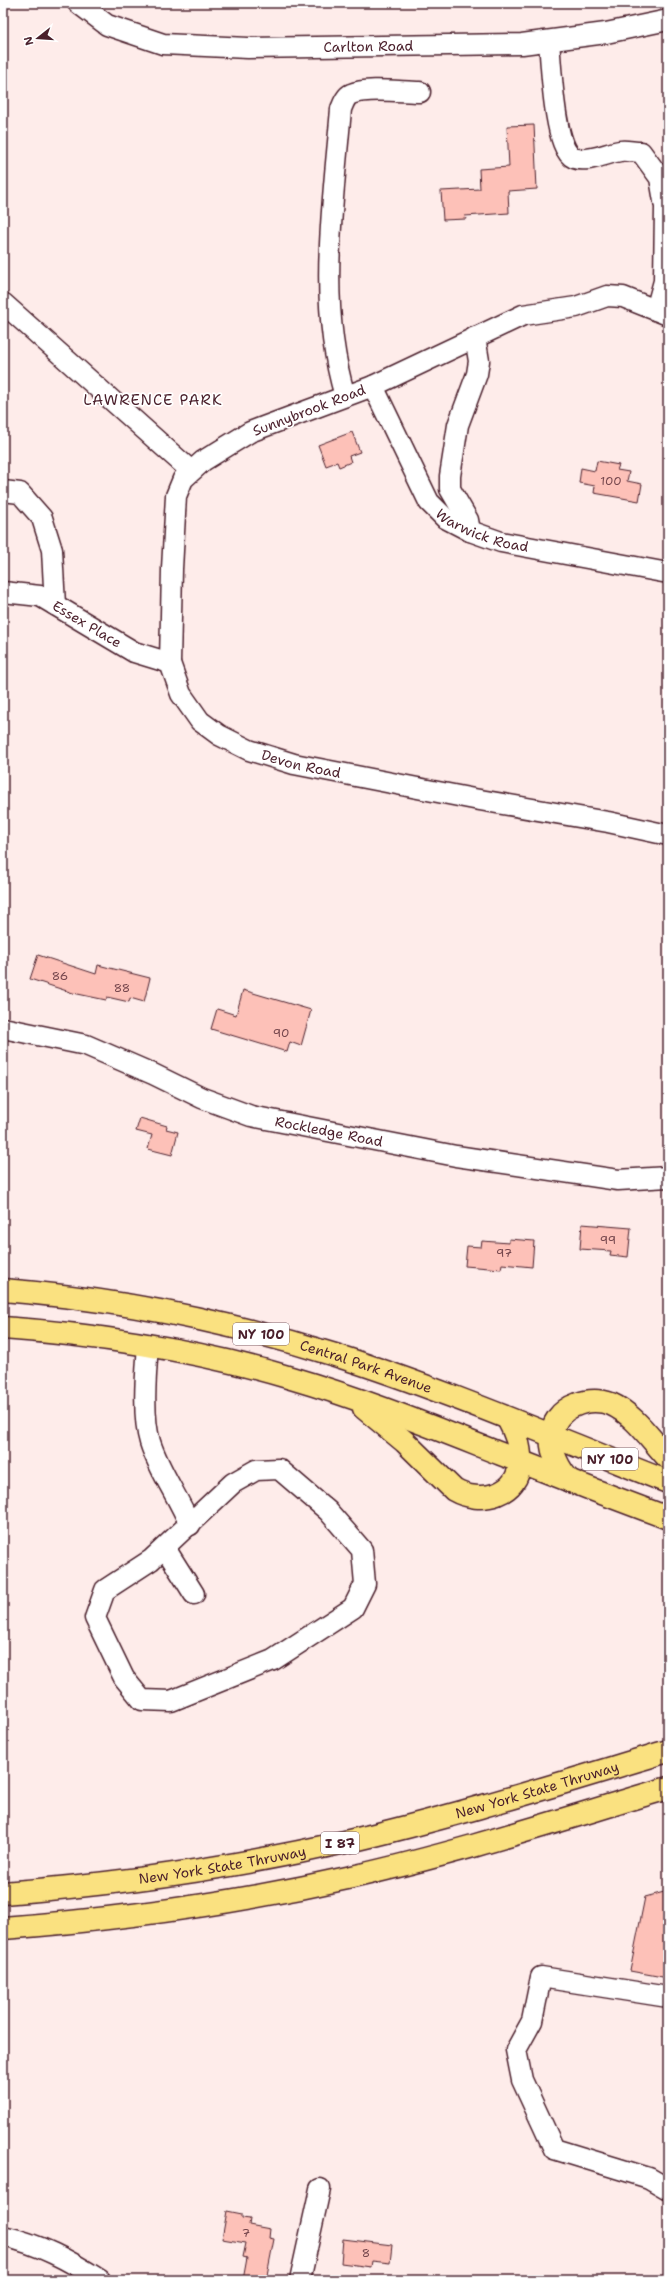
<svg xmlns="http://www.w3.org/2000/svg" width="671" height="2283" viewBox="0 0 671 2283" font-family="'Shantell Sans',sans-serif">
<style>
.building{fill:#fdc1b8;stroke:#4a1f2b}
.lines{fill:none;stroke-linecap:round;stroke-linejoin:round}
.minor-casing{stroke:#4a1f2b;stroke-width:23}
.major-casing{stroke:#4a1f2b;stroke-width:25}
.highway-casing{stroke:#4a1f2b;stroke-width:25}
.minor{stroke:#fff;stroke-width:20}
.major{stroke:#fae180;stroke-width:22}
.highway{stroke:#fae180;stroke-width:22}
.labels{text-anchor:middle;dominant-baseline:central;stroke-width:3.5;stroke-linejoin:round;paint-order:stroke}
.number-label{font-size:12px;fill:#77484e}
.shield{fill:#fff;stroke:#80626b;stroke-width:1}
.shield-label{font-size:13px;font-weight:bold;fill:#4a1f2b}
.street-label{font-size:14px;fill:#4a1f2b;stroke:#fff}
.neighbourhood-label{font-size:15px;letter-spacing:1px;fill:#4a1f2b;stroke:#fff}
</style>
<rect width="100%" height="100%" fill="#feecea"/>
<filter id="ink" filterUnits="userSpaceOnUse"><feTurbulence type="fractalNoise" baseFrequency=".025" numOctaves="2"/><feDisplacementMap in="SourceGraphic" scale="8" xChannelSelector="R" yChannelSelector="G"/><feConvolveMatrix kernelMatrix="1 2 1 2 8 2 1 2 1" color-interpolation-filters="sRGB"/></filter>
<g filter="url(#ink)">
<path class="building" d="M534 125 537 189 508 191 509 213 465 216 466 219 443 220 441 191 480 189 479 169 509 167 507 126Z
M352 432 360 452 349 456 351 462 339 467 337 462 326 466 318 445Z
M597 461 619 465 617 470 629 472 627 481 642 484 639 501 594 493 595 486 579 483 581 468 595 471Z
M38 955 96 974 98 965 150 978 144 1002 130 998 129 1002 107 997 106 1000 73 993 30 979Z
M243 990 311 1010 301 1046 290 1042 287 1052 211 1029 217 1009 236 1015Z
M140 1118 167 1126 166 1129 178 1132 172 1155 148 1149 152 1135 136 1131Z
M582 1224 631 1228 628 1257 610 1255 611 1251 580 1249Z
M509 1239 534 1241 532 1267 502 1264 501 1269 465 1266 467 1246 481 1247 482 1241 509 1243Z
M668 1891V1978L630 1971 645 1897Z
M227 2211 242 2214V2218L250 2219 249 2225 270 2229 269 2238 274 2239 266 2280H243L247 2258 243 2257 246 2243 222 2239Z
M343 2239 392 2245 390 2263 372 2261 371 2267 341 2263Z"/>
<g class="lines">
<defs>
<g id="minor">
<path id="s1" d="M78 3 107 25 163 44 248 48 522 44 606 33 668 20"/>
<path d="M549 41C551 62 554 150 574 158 587 163 607 153 620 151 626 150 634 152 641 152L660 178 665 207 664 281 656 310"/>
<path d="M3 303 191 471"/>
<path id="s2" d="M668 315 623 297 607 296 576 307 523 315 373 386 250 432 203 461 183 479 176 496 172 569 170 663 181 694 200 721 219 735 249 750 294 764 474 799 608 822 668 835"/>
<path id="s3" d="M373 386 429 502 445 518 470 531 501 542 668 573"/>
<path d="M345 396C317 303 333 205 341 109 343 104 346 96 351 94 367 87 402 92 420 92"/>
<path d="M3 491 20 493 42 518 52 550 55 605"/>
<path d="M470 531 468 520 450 489V476L458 425 477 374 479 361 475 337"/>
<path id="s4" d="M3 592 40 596 134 652 170 663"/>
<path id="s5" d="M3 1028 86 1045 153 1074 202 1098 251 1116 456 1156 618 1180 668 1177"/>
<path d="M148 1345C146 1372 142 1416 150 1442 159 1471 178 1496 190 1525"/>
<path d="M279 1469 328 1511 362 1550 365 1584 353 1608 273 1660 171 1701 142 1700 124 1678 95 1618 105 1590 151 1560 233 1483 256 1470Z"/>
<path d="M165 1548 194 1594"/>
<path d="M668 1997 541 1977 532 2021 516 2050 522 2080 554 2149 649 2178 668 2189"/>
<path d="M3 2236C39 2244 69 2260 100 2280"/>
<path d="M300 2280 320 2189"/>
</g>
<g id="major">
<path id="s6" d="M3 1290C116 1299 227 1321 335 1355 448 1391 558 1439 668 1482"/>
<path d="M3 1328C101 1335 197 1350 291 1378 363 1399 432 1427 501 1454 557 1476 612 1497 668 1518"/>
<path d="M364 1408 405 1442 454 1490C480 1505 519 1496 520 1461 521 1446 515 1432 508 1419"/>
<path d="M570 1481C547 1457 541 1417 578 1404 588 1400 601 1400 611 1404 634 1414 651 1440 668 1458"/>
</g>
<g id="highway">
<path id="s7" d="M3 1893C118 1884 232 1868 345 1842 454 1817 561 1783 668 1751"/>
<path d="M3 1928C120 1919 237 1903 352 1877 459 1853 563 1819 668 1788"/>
</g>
</defs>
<use href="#minor" class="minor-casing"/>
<use href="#major" class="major-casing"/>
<use href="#highway" class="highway-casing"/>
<use href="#minor" class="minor"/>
<use href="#major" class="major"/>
<use href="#highway" class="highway"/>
</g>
</g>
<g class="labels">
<g class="number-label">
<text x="611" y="481">100</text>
<text x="60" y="976">86</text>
<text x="122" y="988">88</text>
<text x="281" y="1033">90</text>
<text x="608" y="1240">99</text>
<text x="504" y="1253">97</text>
<text x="246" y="2233">7</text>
<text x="366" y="2253">8</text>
</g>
<g class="shield">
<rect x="233" y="1323" width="56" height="22" rx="3"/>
<rect x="582" y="1448" width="56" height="22" rx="3"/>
<rect x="321" y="1832" width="38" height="22" rx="3"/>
</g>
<g class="shield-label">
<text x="261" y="1334">NY 100</text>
<text x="610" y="1459">NY 100</text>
<text x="340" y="1843">I 87</text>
</g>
<g class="street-label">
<text stroke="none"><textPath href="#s1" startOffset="301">Carlton Road</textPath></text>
<text transform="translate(309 410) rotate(-21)">Sunnybrook Road</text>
<text stroke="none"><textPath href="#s3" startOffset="191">Warwick Road</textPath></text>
<text stroke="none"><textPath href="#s4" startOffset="92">Essex Place</textPath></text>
<text stroke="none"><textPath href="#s2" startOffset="893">Devon Road</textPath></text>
<text stroke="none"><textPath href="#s5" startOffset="344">Rockledge Road</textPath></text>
<text stroke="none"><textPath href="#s6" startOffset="372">Central Park Avenue</textPath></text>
<text stroke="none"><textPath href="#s7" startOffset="545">New York State Thruway</textPath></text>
<text stroke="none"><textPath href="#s7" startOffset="221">New York State Thruway</textPath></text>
</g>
<g class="neighbourhood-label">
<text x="153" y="400">LAWRENCE PARK</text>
</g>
</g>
<rect width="671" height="2283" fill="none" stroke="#fff" stroke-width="16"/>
<rect x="8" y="8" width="655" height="2267" fill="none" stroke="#4a1f2b" stroke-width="1.5" filter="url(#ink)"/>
<g transform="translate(38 38) rotate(253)" stroke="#ffffff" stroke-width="3" paint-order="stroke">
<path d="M0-3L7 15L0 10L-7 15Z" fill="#4a1f2b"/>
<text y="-6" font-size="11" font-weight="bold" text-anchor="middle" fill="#4a1f2b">N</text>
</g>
</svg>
